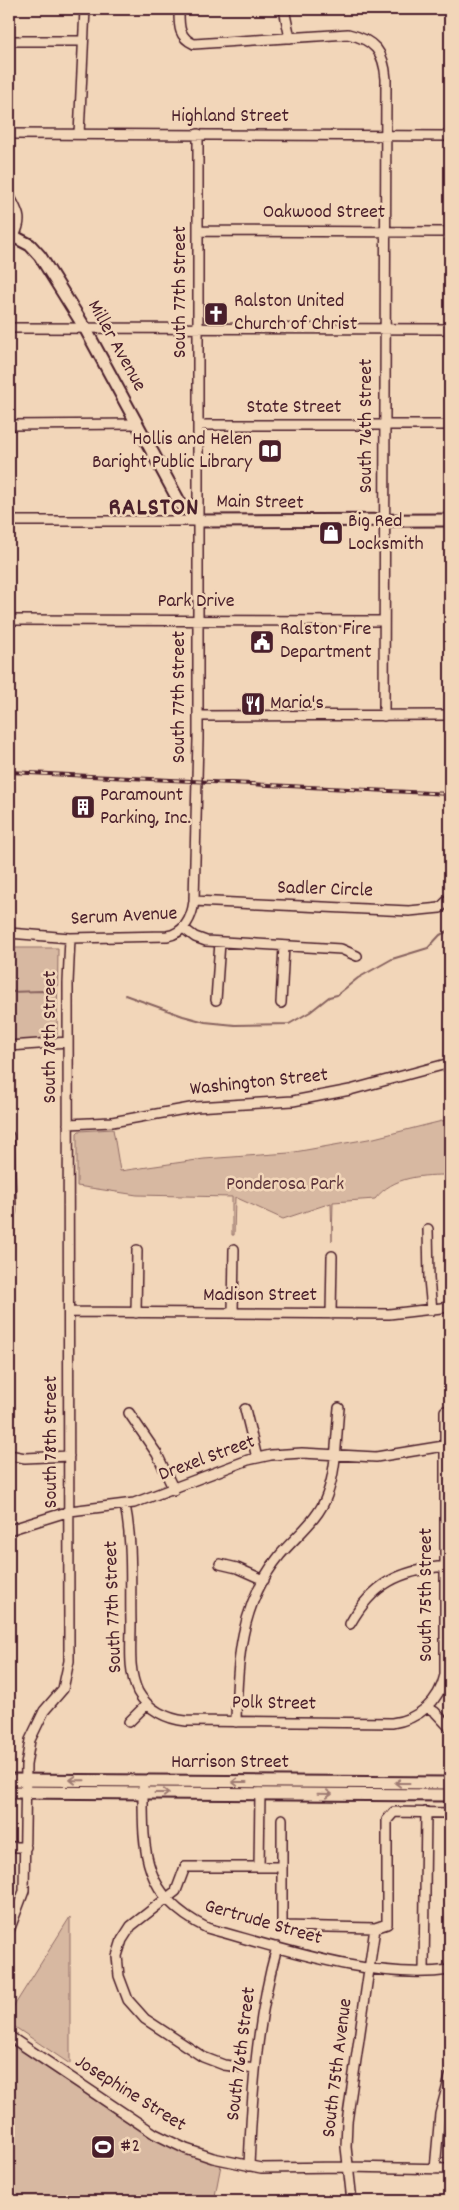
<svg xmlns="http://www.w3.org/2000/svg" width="459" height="2210" viewBox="0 0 459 2210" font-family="Dekko,sans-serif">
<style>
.park{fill:#d7b8a1;stroke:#906c66}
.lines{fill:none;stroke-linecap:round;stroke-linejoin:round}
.stream{stroke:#88635f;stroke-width:2}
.minor-casing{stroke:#4a1f2b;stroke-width:12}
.major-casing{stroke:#4a1f2b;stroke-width:15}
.minor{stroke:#f2d6b9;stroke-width:9}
.major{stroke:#f2d6b9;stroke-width:11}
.rail-casing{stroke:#4a1f2b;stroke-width:4}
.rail{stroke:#f2d6b9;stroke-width:2;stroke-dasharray:5.5;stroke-linecap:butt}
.oneway{stroke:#9e7a72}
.labels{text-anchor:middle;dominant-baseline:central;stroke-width:5;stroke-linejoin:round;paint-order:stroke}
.street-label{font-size:20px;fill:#4a1f2b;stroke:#f2d6b9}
.poi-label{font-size:20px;fill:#4a1f2b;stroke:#f2d6b9;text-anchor:start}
.park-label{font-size:20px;fill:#5f363d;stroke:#f2d6b9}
.district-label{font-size:25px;font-weight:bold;letter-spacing:1px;fill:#4a1f2b;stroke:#f2d6b9}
</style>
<rect width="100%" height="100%" fill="#f2d6b9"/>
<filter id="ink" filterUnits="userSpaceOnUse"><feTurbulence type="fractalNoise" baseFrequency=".02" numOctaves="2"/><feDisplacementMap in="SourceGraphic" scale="10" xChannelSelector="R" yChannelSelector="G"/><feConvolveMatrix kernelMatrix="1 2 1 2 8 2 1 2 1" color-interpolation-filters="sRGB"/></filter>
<g filter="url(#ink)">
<path class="park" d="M9 948H58L57 1037 9 1044Z
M450 1119V1175C423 1175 393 1176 375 1199L333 1202 332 1241 331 1203 283 1219 235 1197 234 1235H232V1197L137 1195 77 1186V1133L79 1131 113 1129 120 1171 204 1159 289 1153 374 1138Z
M70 1917V2064L9 2023V2014Z
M9 2043 145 2134 168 2146 221 2165 214 2201H9Z"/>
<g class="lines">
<path class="stream" d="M9 992 42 991 57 993
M125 995 183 1016 205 1022 235 1025 289 1024 310 1012 329 997 337 995 358 978 392 959 428 948 440 935 450 930"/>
<defs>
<path id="minor" d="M179 9C179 25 178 37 194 44L348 34C375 40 384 52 386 79L384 716
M284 9 290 38
M9 41H83
M9 134 450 136
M79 134 85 9
M9 195C17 212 24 217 14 236
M199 231 450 232
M9 328 450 329
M9 425 138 424
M198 425H450
M9 521H198
M9 620 384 621
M198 716 450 715
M194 901 409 911 440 908 450 898
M183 928 195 937 206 941 341 949 357 956
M9 933 70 938 167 936C185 933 192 917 194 901L198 739V134
M216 1000 220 942
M281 1003 284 946
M9 1046 68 1042
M68 1124 112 1122 196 1107 293 1101 350 1090 450 1063
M9 1136 11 1211 9 1218
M428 1229 429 1279 432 1310
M69 1312 389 1314 450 1307
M136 1313 137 1250
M233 1313 234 1249
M331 1314 332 1256
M245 1409 257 1458
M129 1413 157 1454 174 1490
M9 1455 25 1458 69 1456
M125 1505C133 1544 130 1585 131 1624 131 1647 128 1671 138 1692 148 1710 167 1719 186 1721L392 1723C419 1719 439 1702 445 1675V1411
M9 1530 70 1511 134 1503 248 1460 271 1455 302 1453 376 1457 450 1445
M220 1564 237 1568 264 1580
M350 1624C373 1583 399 1571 445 1566
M427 1707 435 1712 450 1728
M129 1722 147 1704
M236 1722C237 1661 240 1604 280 1555 296 1536 319 1519 327 1495 337 1468 336 1436 339 1408
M143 1788C143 1853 142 1895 207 1928 281 1948 373 1981 450 1970
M282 1819V1926L375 1928
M9 1847H26
M259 1867 260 1793
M9 1931 24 1891 26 1765 30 1740 44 1711 63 1689 69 1661 68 983 70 938
M424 1972 426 1812
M9 2036 155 2134 186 2149 213 2158 261 2168 347 2167 450 2169
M255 2069 224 2065 203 2057 145 2019 128 2000 119 1976 117 1956 122 1940 131 1926 176 1891 185 1867H282
M249 2166C252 2092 257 2018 277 1947
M435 2169 440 2114 450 2077
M352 2201 346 2147 347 2122 375 1928 387 1924V1820L394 1812 450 1813"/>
<path id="major" d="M9 234 30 245 40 256 85 328 180 503 198 521 450 520
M9 1780 450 1783
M9 1792 450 1795"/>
</defs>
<use href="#minor" class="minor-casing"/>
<use href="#major" class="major-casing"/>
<use href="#minor" class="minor"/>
<use href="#major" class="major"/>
<defs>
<path id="rail" d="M9 772 450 794"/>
</defs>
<use href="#rail" class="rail-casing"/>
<use href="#rail" class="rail"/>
</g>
<defs><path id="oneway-shaft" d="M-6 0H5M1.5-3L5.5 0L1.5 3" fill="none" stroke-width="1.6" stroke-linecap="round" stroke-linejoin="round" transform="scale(1.25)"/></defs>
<g class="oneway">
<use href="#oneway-shaft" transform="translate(77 1780) rotate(-179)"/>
<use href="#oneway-shaft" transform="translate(239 1782) rotate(-180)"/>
<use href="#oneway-shaft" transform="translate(402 1783) rotate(-180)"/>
<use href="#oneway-shaft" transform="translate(162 1793)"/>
<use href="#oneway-shaft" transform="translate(325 1794) rotate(1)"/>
</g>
</g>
<defs>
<symbol id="church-square" viewBox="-11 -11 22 22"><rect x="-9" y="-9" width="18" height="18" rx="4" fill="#4a1f2b" stroke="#f2d6b9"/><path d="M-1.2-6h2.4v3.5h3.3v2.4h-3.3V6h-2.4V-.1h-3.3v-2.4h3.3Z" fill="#fff"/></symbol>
<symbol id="library-square" viewBox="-11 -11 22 22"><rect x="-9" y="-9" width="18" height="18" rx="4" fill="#4a1f2b" stroke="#f2d6b9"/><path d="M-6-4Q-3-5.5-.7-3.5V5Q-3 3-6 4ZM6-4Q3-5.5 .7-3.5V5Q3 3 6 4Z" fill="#fff"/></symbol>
<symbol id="shop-square" viewBox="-11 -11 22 22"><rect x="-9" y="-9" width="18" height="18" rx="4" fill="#4a1f2b" stroke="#f2d6b9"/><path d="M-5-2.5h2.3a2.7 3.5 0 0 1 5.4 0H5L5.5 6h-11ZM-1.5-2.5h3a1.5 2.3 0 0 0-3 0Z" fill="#fff"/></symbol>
<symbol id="civic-square" viewBox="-11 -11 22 22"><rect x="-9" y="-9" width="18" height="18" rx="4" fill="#4a1f2b" stroke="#f2d6b9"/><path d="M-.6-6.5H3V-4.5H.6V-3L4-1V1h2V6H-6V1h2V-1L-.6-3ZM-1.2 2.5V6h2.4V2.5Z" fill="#fff"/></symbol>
<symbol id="restaurant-square" viewBox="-11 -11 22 22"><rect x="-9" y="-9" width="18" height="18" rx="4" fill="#4a1f2b" stroke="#f2d6b9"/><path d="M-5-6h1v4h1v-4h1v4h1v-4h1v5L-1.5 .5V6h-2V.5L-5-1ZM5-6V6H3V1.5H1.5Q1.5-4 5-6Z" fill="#fff"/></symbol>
<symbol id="building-square" viewBox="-11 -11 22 22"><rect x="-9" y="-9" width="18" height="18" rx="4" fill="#4a1f2b" stroke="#f2d6b9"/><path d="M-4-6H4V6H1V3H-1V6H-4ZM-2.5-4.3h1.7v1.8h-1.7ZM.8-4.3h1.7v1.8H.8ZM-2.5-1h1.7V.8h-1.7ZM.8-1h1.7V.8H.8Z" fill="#fff"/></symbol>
<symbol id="stadium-square" viewBox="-11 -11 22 22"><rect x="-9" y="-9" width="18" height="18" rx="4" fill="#4a1f2b" stroke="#f2d6b9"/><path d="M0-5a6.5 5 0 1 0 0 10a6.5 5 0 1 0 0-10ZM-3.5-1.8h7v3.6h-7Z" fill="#fff"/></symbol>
</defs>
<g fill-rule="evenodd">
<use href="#church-square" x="202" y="300" width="28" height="28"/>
<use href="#library-square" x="256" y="437" width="28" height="28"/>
<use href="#shop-square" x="317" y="519" width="28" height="28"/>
<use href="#civic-square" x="248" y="628" width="28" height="28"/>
<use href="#restaurant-square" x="239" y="690" width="28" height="28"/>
<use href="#building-square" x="69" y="793" width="28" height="28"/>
<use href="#stadium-square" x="89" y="2133" width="28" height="28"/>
</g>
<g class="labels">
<g class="street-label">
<text x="230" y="117">Highland Street</text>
<text x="324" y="213">Oakwood Street</text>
<text transform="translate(181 292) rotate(-90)">South 77th Street</text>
<text transform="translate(116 346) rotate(61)">Miller Avenue</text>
<text x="294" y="408">State Street</text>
<text transform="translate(367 426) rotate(-90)">South 76th Street</text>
<text transform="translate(260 503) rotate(1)">Main Street</text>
<text x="196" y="602">Park Drive</text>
<text transform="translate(180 697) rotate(-90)">South 77th Street</text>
<text transform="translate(325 890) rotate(2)">Sadler Circle</text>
<text transform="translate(124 917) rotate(-3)">Serum Avenue</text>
<text transform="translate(51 1037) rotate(-90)">South 78th Street</text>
<text transform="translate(259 1083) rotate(-6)">Washington Street</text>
<text x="260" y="1296">Madison Street</text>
<text transform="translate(52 1442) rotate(-90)">South 78th Street</text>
<text transform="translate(207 1459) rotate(-20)">Drexel Street</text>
<text transform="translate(427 1595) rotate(-90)">South 75th Street</text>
<text transform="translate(114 1607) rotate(-92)">South 77th Street</text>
<text transform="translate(274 1704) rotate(1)">Polk Street</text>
<text x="230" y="1763">Harrison Street</text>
<text transform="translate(263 1923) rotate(16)">Gertrude Street</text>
<text transform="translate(242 2054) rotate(-83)">South 76th Street</text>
<text transform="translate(338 2068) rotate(-83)">South 75th Avenue</text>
<text transform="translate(130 2094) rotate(32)">Josephine Street</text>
</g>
<g class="poi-label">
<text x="234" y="302">Ralston United<tspan x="234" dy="23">Church of Christ</tspan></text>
<text x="252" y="440" text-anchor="end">Hollis and Helen<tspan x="252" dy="23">Baright Public Library</tspan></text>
<text x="348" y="522">Big Red<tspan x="348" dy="23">Locksmith</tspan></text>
<text x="280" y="630">Ralston Fire<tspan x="280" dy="23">Department</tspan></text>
<text x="270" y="704">Maria's</text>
<text x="100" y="796">Paramount<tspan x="100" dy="23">Parking, Inc.</tspan></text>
<text x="120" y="2147">#2</text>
</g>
<g class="park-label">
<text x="285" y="1185">Ponderosa Park</text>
</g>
<g class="district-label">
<text x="154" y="509">RALSTON</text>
</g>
</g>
<rect width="459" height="2210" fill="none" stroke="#f2d6b9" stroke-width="30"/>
<rect x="15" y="15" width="429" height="2180" fill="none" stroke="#4a1f2b" stroke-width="2" filter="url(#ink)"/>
</svg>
